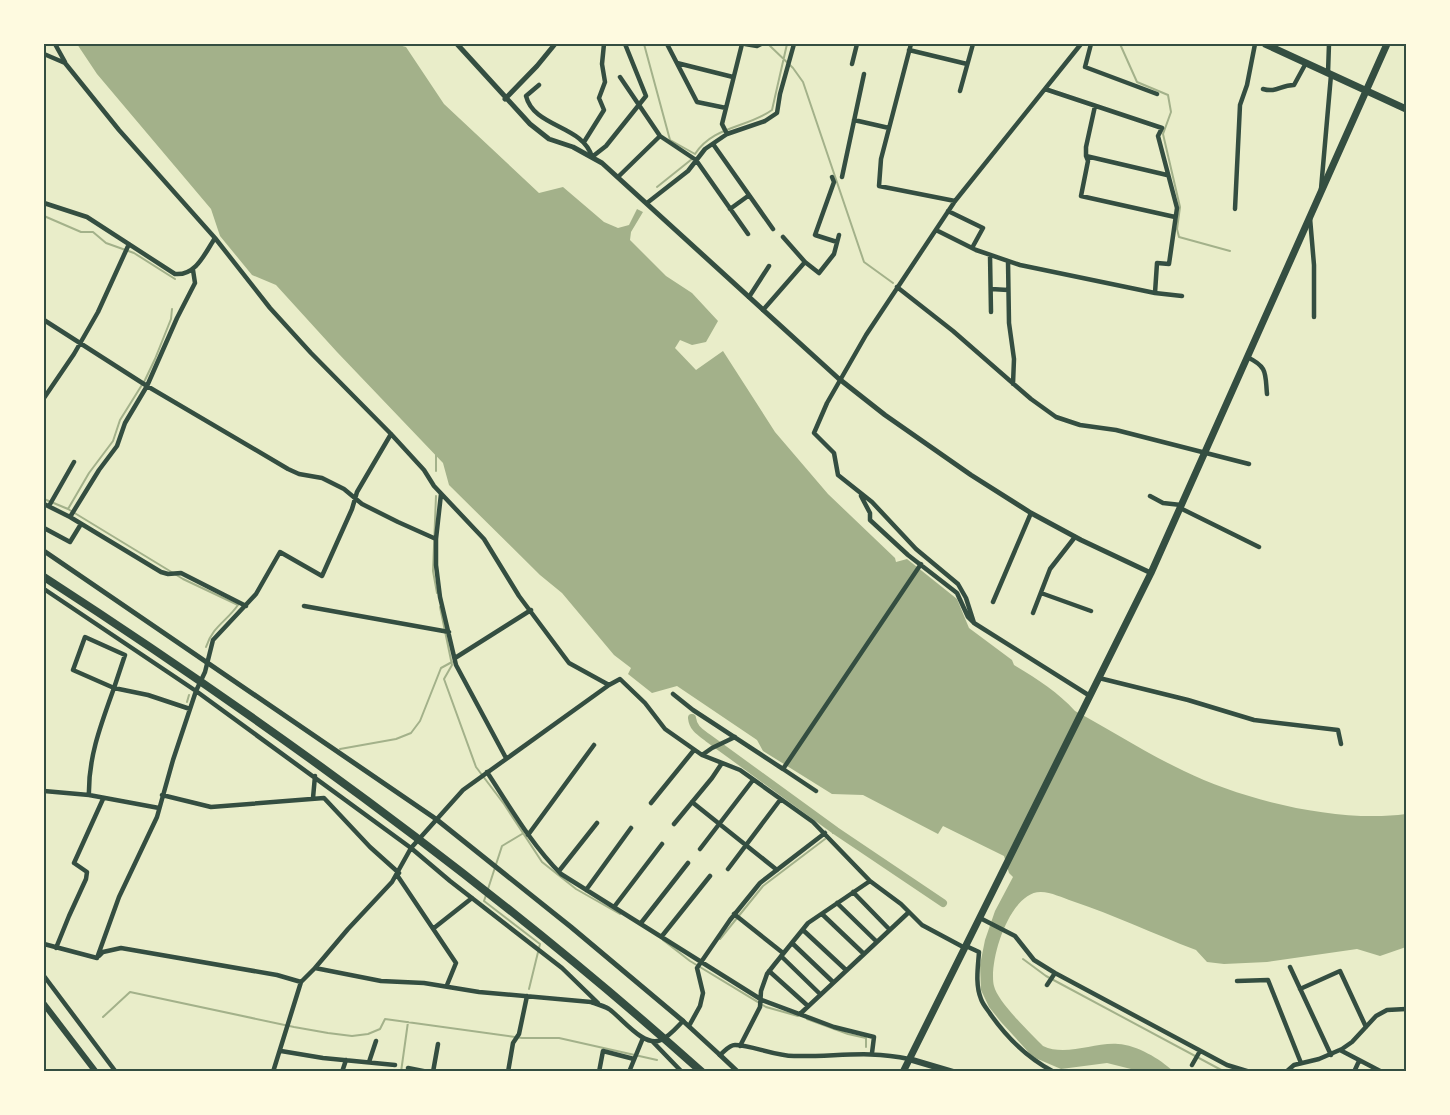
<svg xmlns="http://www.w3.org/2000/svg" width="1450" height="1115" viewBox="0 0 1450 1115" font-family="'Times New Roman',serif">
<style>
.water{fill:#a3b18a}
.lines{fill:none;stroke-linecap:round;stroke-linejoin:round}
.stream{stroke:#a3b18a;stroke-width:2}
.canal{stroke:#a3b18a;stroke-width:8}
.minor{stroke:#344e41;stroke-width:4.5}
.tertiary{stroke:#344e41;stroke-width:5}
.secondary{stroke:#344e41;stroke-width:6}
.primary{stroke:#344e41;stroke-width:7}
.motorway{stroke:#344e41;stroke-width:8}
.neatline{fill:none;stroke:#344e41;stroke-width:2}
</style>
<rect width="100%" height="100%" fill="#e9edc9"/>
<path class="water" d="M77 44H395L406 47 444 104 539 193 563 187 604 222 618 228 629 225 637 209 643 212 631 232 630 240 666 276 692 293 718 321 706 342 692 345 680 340 675 348 696 370 723 351 775 432 828 494 895 558 896 562 907 559 957 599 969 628 1012 660 1014 665C1037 679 1058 692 1075 711 1112 731 1146 753 1184 771 1245 801 1339 823 1406 814V947L1380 956 1357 949 1267 962 1224 964 1207 962 1196 950C1154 934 1114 915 1072 901 1063 898 1051 892 1041 892 1010 891 988 962 994 986 997 1001 1031 1034 1043 1046 1066 1057 1094 1042 1118 1044 1137 1045 1160 1059 1173 1071H1139L1107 1063 1061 1069 1033 1057 1001 1022 989 1007 981 990 980 965 985 940 995 911 1013 877 1009 873 1004 856 943 826 938 834 863 795 832 794 763 751 757 740 677 686 652 693 628 674 631 668 614 655 562 593 540 575 449 485 443 463 337 352 276 285 252 275 220 236 211 209 97 74Z"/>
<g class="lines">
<path class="stream" d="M644 44 670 140 695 154C713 126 747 128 772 110L787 44
M768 44 793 68 803 82 864 262 893 283
M1120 44 1137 82 1168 95 1171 112 1163 134 1180 207 1177 229 1179 237 1230 251
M657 187 692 159
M44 216 81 232H93L106 243 134 253 175 279
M172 309 171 319 155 359 145 380 120 420 113 441 89 473 68 509 183 579 238 605C226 622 213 626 206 647
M436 452V471
M436 496 433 571 437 593
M44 499 68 509
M440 607 452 665 444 679 476 767 504 804 542 862 576 889 620 914
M187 702 189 695
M340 749 396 739 411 733 420 721 441 668 452 662
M833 833 836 831
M488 889 502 846 522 834
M486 895 484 901 540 944 529 989
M720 939 763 886 825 839
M663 940 690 961 766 1007 798 1016
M1023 959 1046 976 1225 1072
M103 1017 130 992 294 1027 328 1033 352 1036 368 1034 380 1029 385 1019 522 1038H559L657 1060
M807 1019 848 1034 866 1038V1047
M401 1072 408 1022"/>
<path class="canal" d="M692 718C693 728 700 732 708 738L836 831 943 903"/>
<path class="minor" d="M55 44 65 62
M667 44 697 102 726 108
M745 44 757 46 761 44
M911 44 881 159 879 186 955 201
M1091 44 1085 67 1157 94
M909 50 967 64
M44 54 65 63 119 130 215 238 270 308 311 353 391 434 424 470 434 486 484 539 519 596 569 663 609 685 463 790 411 848 392 882 348 929 315 968 381 981 424 983 479 992 591 1002C597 1004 604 1006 609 1009 622 1018 644 1048 661 1040 670 1036 676 1028 683 1021L720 1055C725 1051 729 1045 735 1045 751 1045 775 1056 794 1056 835 1057 868 1050 909 1059
M677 63 733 77
M852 64 857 44
M1328 73 1329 44
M539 85 526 96C534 128 583 125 592 157L606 146 646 96 625 44
M1045 89 1162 128 1158 136 1177 208 1169 264 1157 263 1155 293
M1263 89C1277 93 1280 85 1294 85L1306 63
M960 91 973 44
M854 120 889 128
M727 134 722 124 742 44
M660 136 696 160 748 234
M584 142 604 110 599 98 605 82 602 64 604 44
M713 144 773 229
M1086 156V147L1095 106
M1167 175 1086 156 1088 161 1081 196 1175 217
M618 177 660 136 620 77
M832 177 834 182 815 235 837 242
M842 177 864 74
M1321 189 1331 75
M44 203 87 217 175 274C196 276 205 253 215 238
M647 203 688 171 705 149 727 134 765 121 777 113 780 94 794 44
M730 209 748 196
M1235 209 1240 105 1247 85 1255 44
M948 211 983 228 972 248
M1310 218 1314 265V317
M936 230 976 250 1020 265 1155 293 1182 296
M783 237 805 262
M990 255 991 312
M1008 261 1009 323 1014 359 1013 384
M897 287 953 331 1031 399 1056 417 1080 425 1116 430 1249 464
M991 289 1008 290
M749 297 769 266
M763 310 805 262 819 273 834 254 839 235
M44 320 147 386 288 469 299 474 322 478 344 489 362 504 398 522 436 539
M1247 357C1268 367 1265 373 1267 394
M44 398 74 354 98 312 129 244
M441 494 436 539V565L440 597 456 665 506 758
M861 496 870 513V520L908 555 957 593 968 617 974 623 1090 696
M1150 496 1163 503 1181 505
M44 504 70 517 161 572 168 574 181 573 246 606
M49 506 74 462
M1180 508 1259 547
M70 517 99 470 117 446 125 423 147 386 177 318 195 283 193 270
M44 528 70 542 81 524
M44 589 196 691 411 848 450 881 562 968 598 1003
M1041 593 1091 611
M993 602 1031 513
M304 606 449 632
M1033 613 1050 569 1075 537
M974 623 966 598 958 584 916 549 872 502 838 475 834 453 814 433 827 403 866 335 955 201 1081 44
M455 658 531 610
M1099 678 1188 700 1254 720 1338 730 1341 744
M609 685 620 679 645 703 665 729 702 755 740 770 813 822 870 881 901 904 922 925 965 948
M673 694 693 710 783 769 921 564
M702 755 712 748 735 737
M783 769 816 791
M487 772C510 807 531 844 561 874L762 1000 834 1027 874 1037 872 1053
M44 791 89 795 159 808
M89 795C88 758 101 724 114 688L73 670 85 637 125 655 114 688 148 695 190 709
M162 795 211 807 324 798 370 847 399 873
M313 798 315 776
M692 802 777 870
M651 803 694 750
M674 824 712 778 722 763
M528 835 594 745
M700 849 753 780
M728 869 780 800
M559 871 597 823
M397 875 456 963 447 985
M586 890 631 828
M853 892 890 930
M837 903 877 942
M614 907 662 844
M734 914 783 953
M822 914 864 954
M980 918 1015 936 1034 960 1055 973 1227 1065 1250 1072
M641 923 688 863
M434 928 472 898
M803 930 846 970
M662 936 710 876
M792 943 833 982
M44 944 97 958
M966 946 979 952C978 967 975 984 981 999 983 1005 988 1010 991 1015 1008 1039 1027 1058 1054 1072
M56 948 69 916 86 879 87 872 74 863 103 799
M99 956 103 952 121 948 277 975 301 982
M781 956 820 994
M97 958 119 897 157 817 173 760 196 691 205 672 213 640 256 594 280 552 322 576 352 509 357 492 391 434
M1290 967 1331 1055
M769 971 808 1006
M44 976 116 1072
M1237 981 1268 980 1301 1063
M1047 985 1055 973
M1300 989 1340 971 1366 1027
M800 1014 909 912
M689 1026 700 1006 703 993 697 968 730 920 760 883 825 833
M653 1042 682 1072
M740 1046 760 1007 761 991 767 974 774 965 808 923 870 881
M1340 1050 1382 1072
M281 1051 323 1058 395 1065
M369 1062 376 1041
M1192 1065 1200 1051
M408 1068 428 1072
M273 1072 301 982 315 968
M342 1072 346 1060
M433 1072 438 1044
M508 1072 513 1043 519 1034 527 996
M599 1072 603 1051 634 1059
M629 1072 643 1038
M1286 1072 1294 1065 1319 1059 1342 1049 1352 1042 1376 1016 1387 1010 1406 1009
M1354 1072 1359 1061"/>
<path class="tertiary" d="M457 44 530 124 549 139 573 147 602 163 838 378 885 415 971 475 1031 513 1081 540 1151 573
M505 99 537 66 555 44
M44 551 436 819 571 927 683 1021
M720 1055 738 1072"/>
<path class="secondary" d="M44 1004 96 1072
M909 1059 953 1072"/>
<path class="primary" d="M1265 44 1406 109
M903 1072 1151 573 1387 44"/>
<path class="motorway" d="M44 577C274 726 497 889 702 1072"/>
</g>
<rect width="1450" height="1115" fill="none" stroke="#fefae0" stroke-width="90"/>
<rect x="45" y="45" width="1360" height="1025" class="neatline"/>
</svg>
